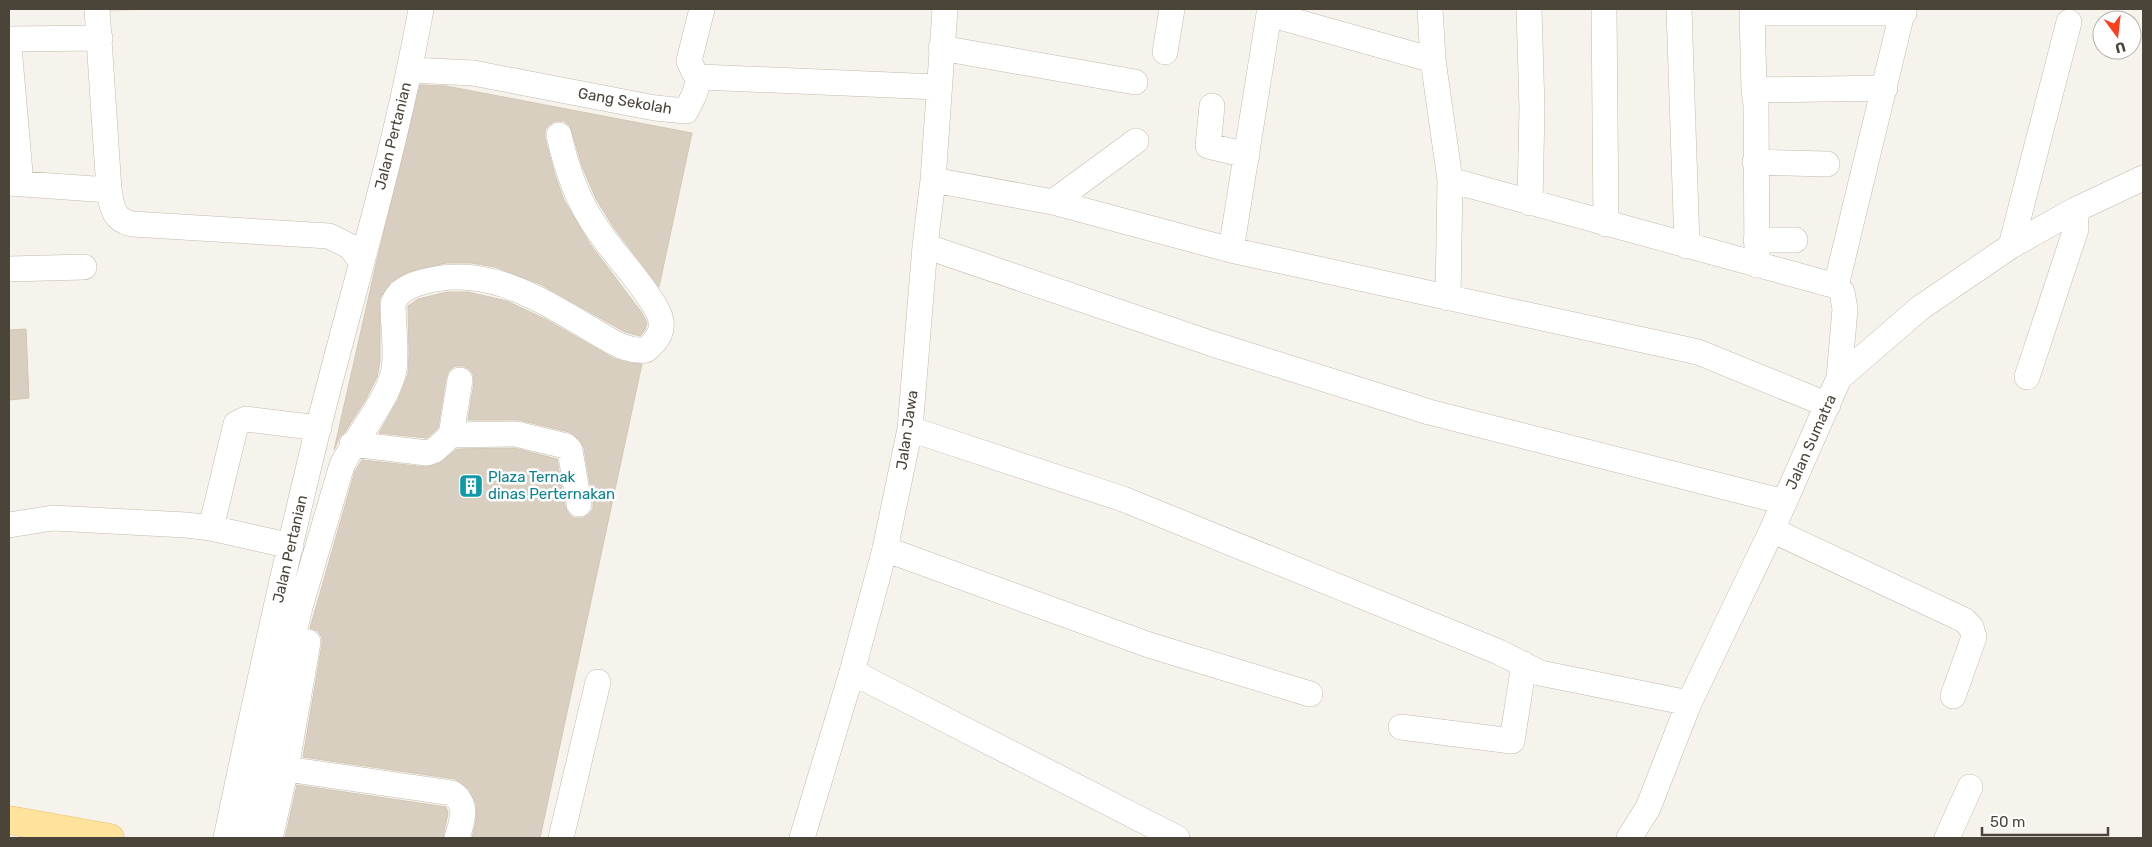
<svg xmlns="http://www.w3.org/2000/svg" width="2152" height="847" viewBox="0 0 2152 847" font-family="Rubik,sans-serif">
<style>
.residential{fill:#eae5da}
.building{fill:#d8cfc1;stroke:#d3c7b4}
.lines{fill:none;stroke-linecap:round;stroke-linejoin:round}
.minor-casing{stroke:#c2bbae;stroke-width:26}
.major-casing{stroke:#e6c16a;stroke-width:29}
.minor{stroke:#fff;stroke-width:25}
.major{stroke:#ffe39c;stroke-width:28}
.labels{text-anchor:middle;dominant-baseline:central;stroke-width:5;stroke-linejoin:round;paint-order:stroke}
.street-label{font-size:15px;fill:#4b4439;stroke:#fff}
.culture-label{font-size:15px;fill:#0d838f;stroke:#fff;text-anchor:start}
</style>
<rect width="100%" height="100%" fill="#f6f3ec"/>
<path class="residential" d="M104 9H158L105 12Z"/>
<path class="building" d="M420 85 446 86 692 133 659 287 614 228 596 199 582 166 570 126 564 121H555L549 125 545 130V138L555 175 564 200 590 244 642 313 647 323 645 330 640 336 625 332 540 284 495 267 471 263H446L408 272 391 282 380 298V361L377 377 366 399 345 432 340 436 334 450 377 260Z
M447 292H468L507 301 547 320 613 358 628 363 642 364 540 838H472L476 821V804L469 790 455 779 303 757 322 644V638L318 631 310 628 355 471 362 460 426 467 440 463 457 449 514 448 557 459 565 506 568 513 574 518H582L588 515 593 509V502L584 448 580 440 569 432 519 420H468L474 382 473 374 469 369 463 366H455L449 371 446 378 438 428 427 438 379 433 398 400 408 374 409 354 408 306 418 299Z
M26 329 29 398 9 400V330Z
M297 785 446 807 448 813 443 838H285Z"/>
<g class="lines">
<defs>
<path id="minor" d="M97 9 109 190
M1430 9 1433 60 1450 180 1448 298
M1529 9 1532 108 1530 203
M1604 9 1606 224
M1679 9 1687 246
M1752 9 1754 90 1756 105 1757 265
M1752 13H1904
M9 39 100 38
M9 47 21 184
M941 48 1135 82
M1165 52 1172 9
M410 70 473 73 655 108 686 111 694 95 700 77 938 87
M700 77 694 72 689 61 702 9
M1754 90 1885 88
M1212 106 1208 146 1247 155
M1755 162 1827 164
M933 180 1053 202 1231 250 1698 352 1828 405
M1450 180 1836 286 1842 292 1845 309 1839 378
M9 183 109 190C112 207 113 220 132 224L329 236 351 247 361 262
M1053 202 1136 141
M1756 240H1795
M925 246 1213 344 1429 412 1784 502
M2011 246 2069 22
M1231 250 1269 14 1433 60
M9 269 84 267
M1836 286 1903 9
M2027 377 2076 229 2075 210
M910 429 1123 499 1499 652 1540 673 1689 703
M451 435 516 434 566 446 570 450 579 504
M352 444 427 453 435 450 451 435 460 380
M9 525 53 518 186 525 211 528 291 546
M211 528 236 424 246 419 319 428
M1772 530 1964 620 1971 627 1974 637 1953 696
M885 549 1149 645 1310 694
M852 672 1177 838
M1401 727 1512 741 1524 664
M286 769 452 793C469 805 462 821 457 838
M226 838C255 700 285 562 319 425 354 286 396 149 421 9
M245 838 300 607 342 465C356 437 388 400 394 370 397 349 393 325 393 304 398 290 409 286 422 282 487 263 541 300 594 331 611 341 626 352 646 350 655 342 663 334 661 321 660 313 654 304 649 297 633 272 612 252 596 227 577 200 566 167 559 135
M270 838 286 769 308 642
M561 838 598 682
M802 838 852 672 885 549 910 429 925 246 933 180 945 9
M1629 838 1648 808 1689 703 1772 530 1839 378 1920 308 2011 246 2075 210 2143 178
M1947 838 1970 787"/>
<path id="major" d="M9 820 110 838"/>
</defs>
<use href="#minor" class="minor-casing"/>
<use href="#major" class="major-casing"/>
<use href="#minor" class="minor"/>
<use href="#major" class="major"/>
</g>
<defs>
<symbol id="building-square" viewBox="-11 -11 22 22"><rect x="-9" y="-9" width="18" height="18" rx="4" fill="#0f9aa8" stroke="#fff"/><path d="M-4-6H4V6H1V3H-1V6H-4ZM-2.5-4.3h1.7v1.8h-1.7ZM.8-4.3h1.7v1.8H.8ZM-2.5-1h1.7V.8h-1.7ZM.8-1h1.7V.8H.8Z" fill="#fff"/></symbol>
</defs>
<g fill-rule="evenodd">
<use href="#building-square" x="457" y="472" width="28" height="28"/>
</g>
<g class="labels">
<g class="street-label">
<text transform="translate(625 101) rotate(10)">Gang Sekolah</text>
<text transform="translate(393 136) rotate(-76)">Jalan Pertanian</text>
<text transform="translate(907 430) rotate(-82)">Jalan Jawa</text>
<text transform="translate(1811 442) rotate(-66)">Jalan Sumatra</text>
<text transform="translate(290 549) rotate(-77)">Jalan Pertanian</text>
</g>
<g class="culture-label">
<text x="488" y="477">Plaza Ternak<tspan x="488" dy="17">dinas Perternakan</tspan></text>
</g>
</g>
<rect width="2152" height="847" fill="none" stroke="#4b4439" stroke-width="20"/>
<g transform="translate(2117 35) rotate(165)"><circle r="24" fill="#ffffff" stroke="#b7b4b0"/>
<path d="M0-4L9 19L0 12L-9 19Z" fill="#fc3f1d"/>
<text y="-8" font-size="14" font-weight="bold" text-anchor="middle" fill="#4b4439">U</text>
</g>
<path d="M1982 827v8h126v-8" fill="none" stroke="#4b4439" stroke-width="2.5"/>
<text x="1990" y="827" font-size="15" fill="#4b4439" stroke="#ffffff" stroke-width="4" paint-order="stroke">50 m</text>
</svg>
